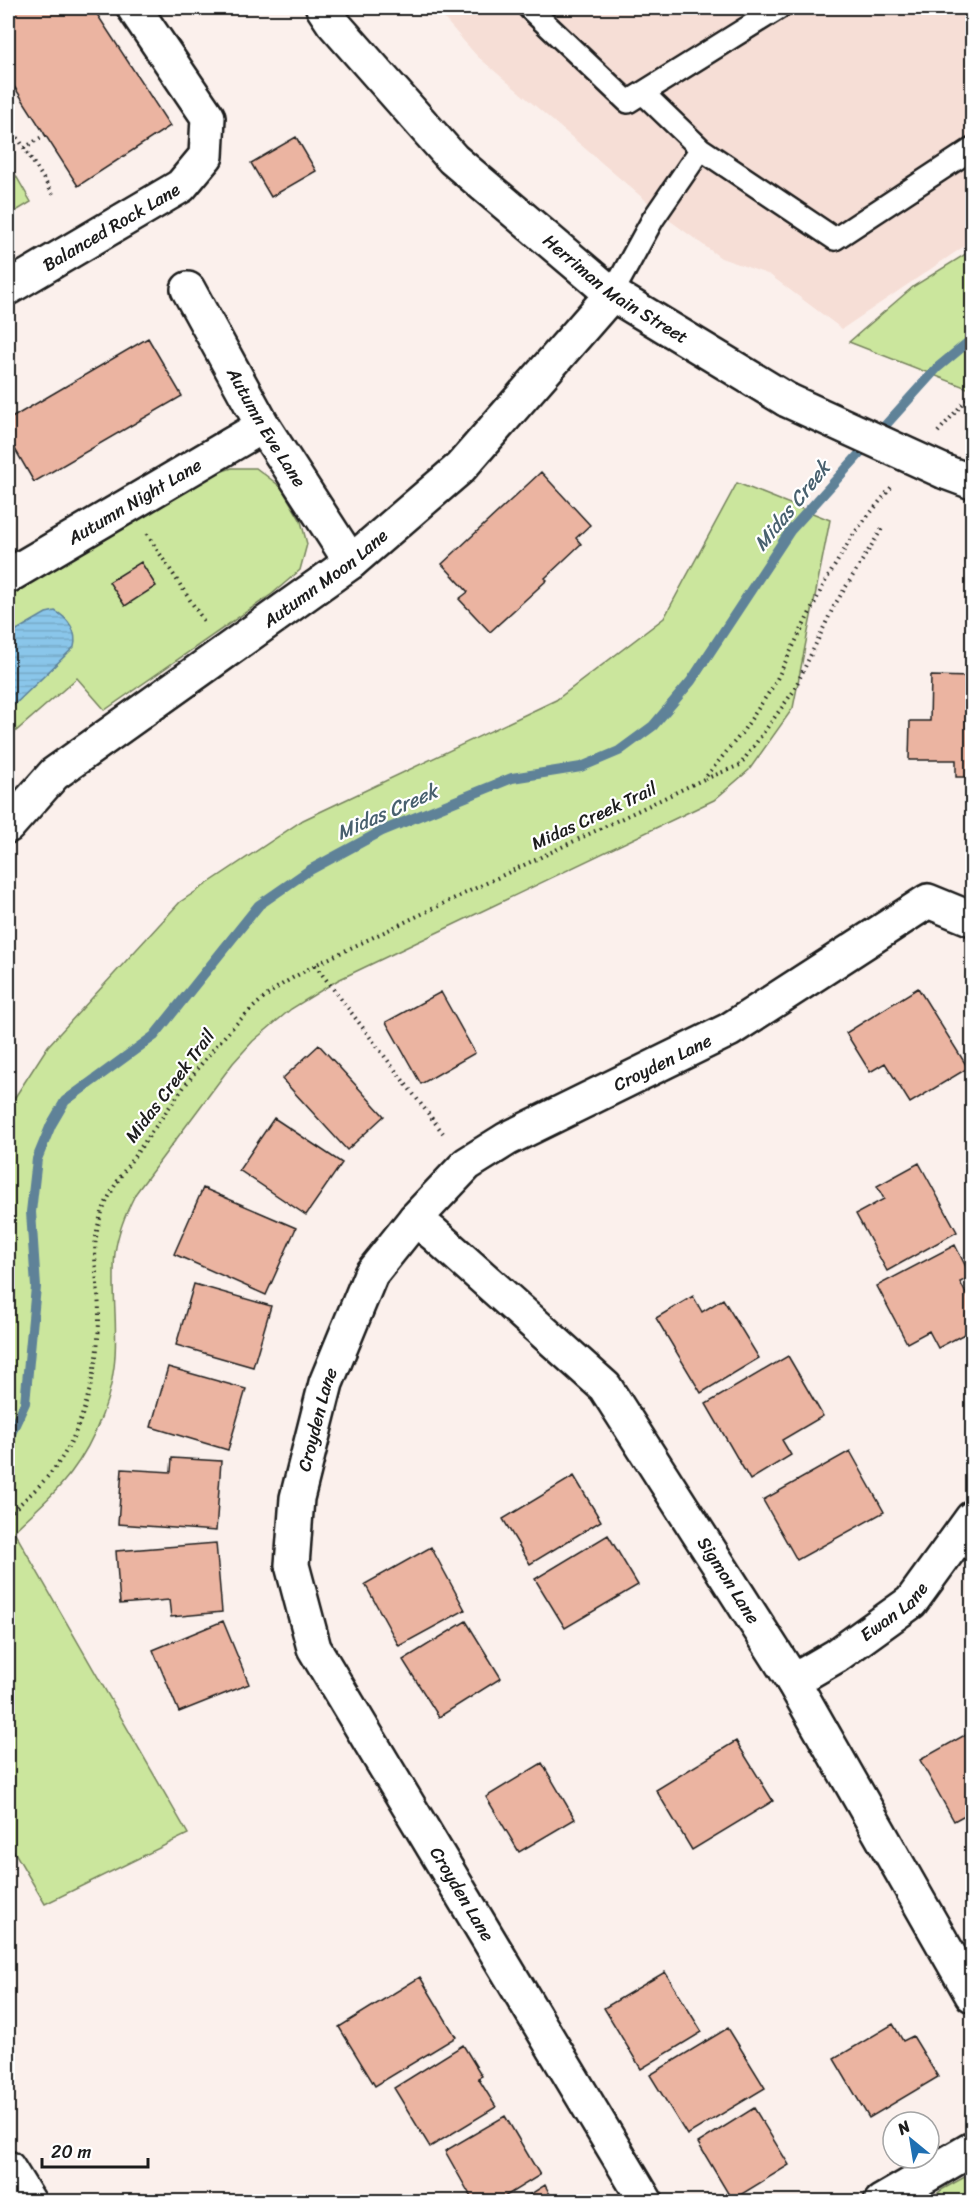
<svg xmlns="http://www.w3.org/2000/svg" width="980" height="2209" viewBox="0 0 980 2209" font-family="Sriracha,sans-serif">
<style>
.built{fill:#f6ded6}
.green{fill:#cbe69d;stroke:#74815c;stroke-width:1.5}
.water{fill:url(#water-rules);stroke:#5e8298;stroke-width:1.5}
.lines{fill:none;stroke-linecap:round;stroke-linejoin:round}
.stream{stroke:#5e8298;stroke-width:10}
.building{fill:#ebb4a1;stroke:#1c1c1c;stroke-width:1.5}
.lane-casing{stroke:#1c1c1c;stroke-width:26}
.street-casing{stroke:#1c1c1c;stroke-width:38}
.secondary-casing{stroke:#1c1c1c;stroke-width:38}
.path{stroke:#1c1c1c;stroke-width:4;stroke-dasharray:1.5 4.5;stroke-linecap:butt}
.lane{stroke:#fff;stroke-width:21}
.street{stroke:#fff;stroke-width:33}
.secondary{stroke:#fff;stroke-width:33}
.secondary-bridge-casing{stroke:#1c1c1c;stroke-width:38;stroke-linecap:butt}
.secondary-bridge{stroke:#fff;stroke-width:33}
.labels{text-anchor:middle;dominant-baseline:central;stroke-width:4.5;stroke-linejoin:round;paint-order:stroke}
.street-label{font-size:18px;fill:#1c1c1c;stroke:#fff}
.water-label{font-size:20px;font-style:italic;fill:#48606e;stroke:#fff}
</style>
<defs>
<pattern id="water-rules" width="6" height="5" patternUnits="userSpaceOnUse" patternTransform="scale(1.5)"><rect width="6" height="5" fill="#8ac6ea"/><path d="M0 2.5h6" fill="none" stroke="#76aac8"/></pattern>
</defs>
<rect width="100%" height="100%" fill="#fbf0ec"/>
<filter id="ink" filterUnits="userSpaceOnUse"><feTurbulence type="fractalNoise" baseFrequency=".0167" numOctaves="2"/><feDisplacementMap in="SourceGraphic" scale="12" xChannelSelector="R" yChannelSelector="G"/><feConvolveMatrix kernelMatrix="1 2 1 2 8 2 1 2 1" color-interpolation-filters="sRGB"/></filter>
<g filter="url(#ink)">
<path class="built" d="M435 8H972V241L842 329 770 275 721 258 665 217 477 56Z"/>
<path class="green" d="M8 162 31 202 8 216Z
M972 250V390L849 342 914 286Z
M232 468H256L281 487 301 521 307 544 300 570 272 594 105 710 77 678 8 738V592L210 475Z
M737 483 830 520 793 708 749 770 714 800 338 980 291 1009 253 1041 233 1063 136 1193C126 1212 118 1231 115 1253 111 1290 119 1329 114 1367 109 1409 88 1455 60 1486 46 1502 29 1516 14 1531L188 1834 45 1904 8 1841V1108L48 1046 180 902 303 820 556 700 664 618Z
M972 2173V2201H930V2199L943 2189Z"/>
<path class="water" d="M55 611C68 618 78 632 74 647L8 711V635L46 613Z"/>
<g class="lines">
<path class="stream" d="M8 1440 25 1403 36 1287 31 1212 37 1159 51 1125 65 1101 154 1036 259 905 308 871 382 831 512 778 581 767 619 751 653 726 691 681 790 531 937 368 972 339"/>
</g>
<path class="building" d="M8 8H93L170 126 78 186 8 77Z
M296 137 316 171 271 197 251 163Z
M148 338 182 396 34 482 8 437V420Z
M541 472 590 525 576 538 581 544 545 578 547 580 490 632 459 599 468 592 442 564Z
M141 562 156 586 125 606 109 582Z
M931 676 972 677V777H956V760H909L910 721H930Z
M918 988 968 1068 910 1103 885 1063 870 1072 846 1033Z
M441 992 475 1053 421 1084 386 1022Z
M319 1045 384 1116 347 1150 282 1079Z
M274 1118 342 1163 306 1215 239 1170Z
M919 1163 957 1232 887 1271 856 1214 884 1199 877 1186Z
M203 1188 296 1228 266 1295 174 1254Z
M955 1245 971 1277 960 1282 972 1305V1330L938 1348 929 1331 907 1343 877 1286Z
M194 1284 271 1306 253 1367 176 1345Z
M693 1296 702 1312 723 1299 759 1358 701 1393 656 1318Z
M788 1356 823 1416 782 1440 791 1455 750 1480 706 1404Z
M168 1367 246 1389 228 1450 151 1427Z
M850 1451 884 1512 797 1560 763 1500Z
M172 1458 221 1461 216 1531 118 1524 122 1469 171 1472Z
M574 1476 601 1521 530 1564 503 1519Z
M608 1535 638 1585 565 1628 535 1579Z
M216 1543 222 1612 171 1617 169 1600 120 1604 116 1551Z
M431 1547 465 1610 399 1646 365 1584Z
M223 1621 249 1684 179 1712 153 1650Z
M466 1621 501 1678 439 1717 403 1660Z
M972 1731V1811L954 1821 920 1760Z
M736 1741 773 1801 692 1850 656 1790Z
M542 1763 575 1819 519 1852 486 1797Z
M665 1972 702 2032 641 2069 604 2008Z
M420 1977 456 2037 375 2086 339 2027Z
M893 2024 903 2041 913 2036 938 2077 869 2118 834 2059Z
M728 2028 765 2088 687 2135 650 2075Z
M463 2045 482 2076 478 2078 496 2107 430 2147 394 2088Z
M754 2108 789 2165 732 2200 698 2143Z
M505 2116 540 2175 496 2202H474L445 2151Z
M545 2185 554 2202H518Z"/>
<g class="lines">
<defs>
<path id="lane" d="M529 8 628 102 779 8
M643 93 701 149 835 239 972 149
M612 294 653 219 701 149"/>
<g id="street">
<path id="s1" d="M8 288 181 186 206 156 208 117 134 8"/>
<path id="s2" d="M188 289 263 426 351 562"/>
<path id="s3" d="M8 576 263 426"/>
<path id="s4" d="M8 826 54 774 351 562 460 468 612 294"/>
<path id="s5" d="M415 1219 434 1234 605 1387 793 1681 972 1995"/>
<path id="s6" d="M793 1681 836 1656 911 1602 972 1518"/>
<path d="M8 2168 29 2202"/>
<path id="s7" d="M646 2202 314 1648 292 1565 297 1498 326 1383 371 1274 415 1219 467 1164 507 1139 729 1030 928 901 972 919"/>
<path d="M881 2202 972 2149"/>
</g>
<g id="secondary">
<path id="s8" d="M323 8 333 23 453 159 612 294 787 400"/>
<path d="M945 472 972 482"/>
</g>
</defs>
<use href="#lane" class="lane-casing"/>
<use href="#street" class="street-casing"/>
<use href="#secondary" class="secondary-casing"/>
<path class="path" d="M8 122 53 194
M24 148 45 135
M938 432 972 393
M147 534 205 623
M705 779 740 765 793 692 834 606 883 527
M315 965 443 1133
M8 1515C26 1498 47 1481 61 1459 86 1422 99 1361 99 1316 99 1285 91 1256 98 1226 106 1192 129 1164 149 1136 185 1085 220 1033 269 994 282 983 300 974 315 965L704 779 741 734 774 685 825 582 855 532 893 485"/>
<use href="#lane" class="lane"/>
<use href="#street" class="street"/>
<use href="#secondary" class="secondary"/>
<defs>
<path id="secondary-bridge" d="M787 400 945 472"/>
</defs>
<use href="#secondary-bridge" class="secondary-bridge-casing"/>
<use href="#secondary-bridge" class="secondary-bridge"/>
</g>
</g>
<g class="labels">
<g class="street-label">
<text stroke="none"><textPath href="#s1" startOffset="120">Balanced Rock Lane</textPath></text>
<text stroke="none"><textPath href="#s8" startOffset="408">Herriman Main Street</textPath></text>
<text stroke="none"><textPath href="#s2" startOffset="159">Autumn Eve Lane</textPath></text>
<text stroke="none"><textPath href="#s3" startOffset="147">Autumn Night Lane</textPath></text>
<text stroke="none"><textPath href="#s4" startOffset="404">Autumn Moon Lane</textPath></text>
<text transform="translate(594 816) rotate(-25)">Midas Creek Trail</text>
<text stroke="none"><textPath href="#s7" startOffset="1402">Croyden Lane</textPath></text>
<text transform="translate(170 1086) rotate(-53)">Midas Creek Trail</text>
<text stroke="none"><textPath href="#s7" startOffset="880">Croyden Lane</textPath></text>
<text stroke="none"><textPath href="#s5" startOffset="483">Sigmon Lane</textPath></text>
<text stroke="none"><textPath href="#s6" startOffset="123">Ewan Lane</textPath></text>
<text transform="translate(462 1894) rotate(59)">Croyden Lane</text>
</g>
<g class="water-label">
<text transform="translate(792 506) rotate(-51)">Midas Creek</text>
<text transform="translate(387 812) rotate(-24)">Midas Creek</text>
</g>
</g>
<rect width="980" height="2209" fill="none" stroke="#fff" stroke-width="30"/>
<rect x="15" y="15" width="950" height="2179" fill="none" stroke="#1c1c1c" stroke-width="2" filter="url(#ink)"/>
<g transform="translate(911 2140) rotate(330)"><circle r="28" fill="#ffffff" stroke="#a4a4a4" stroke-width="1.5"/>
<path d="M0-4.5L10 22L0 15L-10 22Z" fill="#1f6fb2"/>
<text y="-9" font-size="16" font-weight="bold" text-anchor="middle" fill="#1c1c1c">N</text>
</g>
<path d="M42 2158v9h106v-9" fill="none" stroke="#1c1c1c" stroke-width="3"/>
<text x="51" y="2158" font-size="18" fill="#1c1c1c" stroke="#ffffff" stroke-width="4.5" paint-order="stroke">20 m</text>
</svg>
